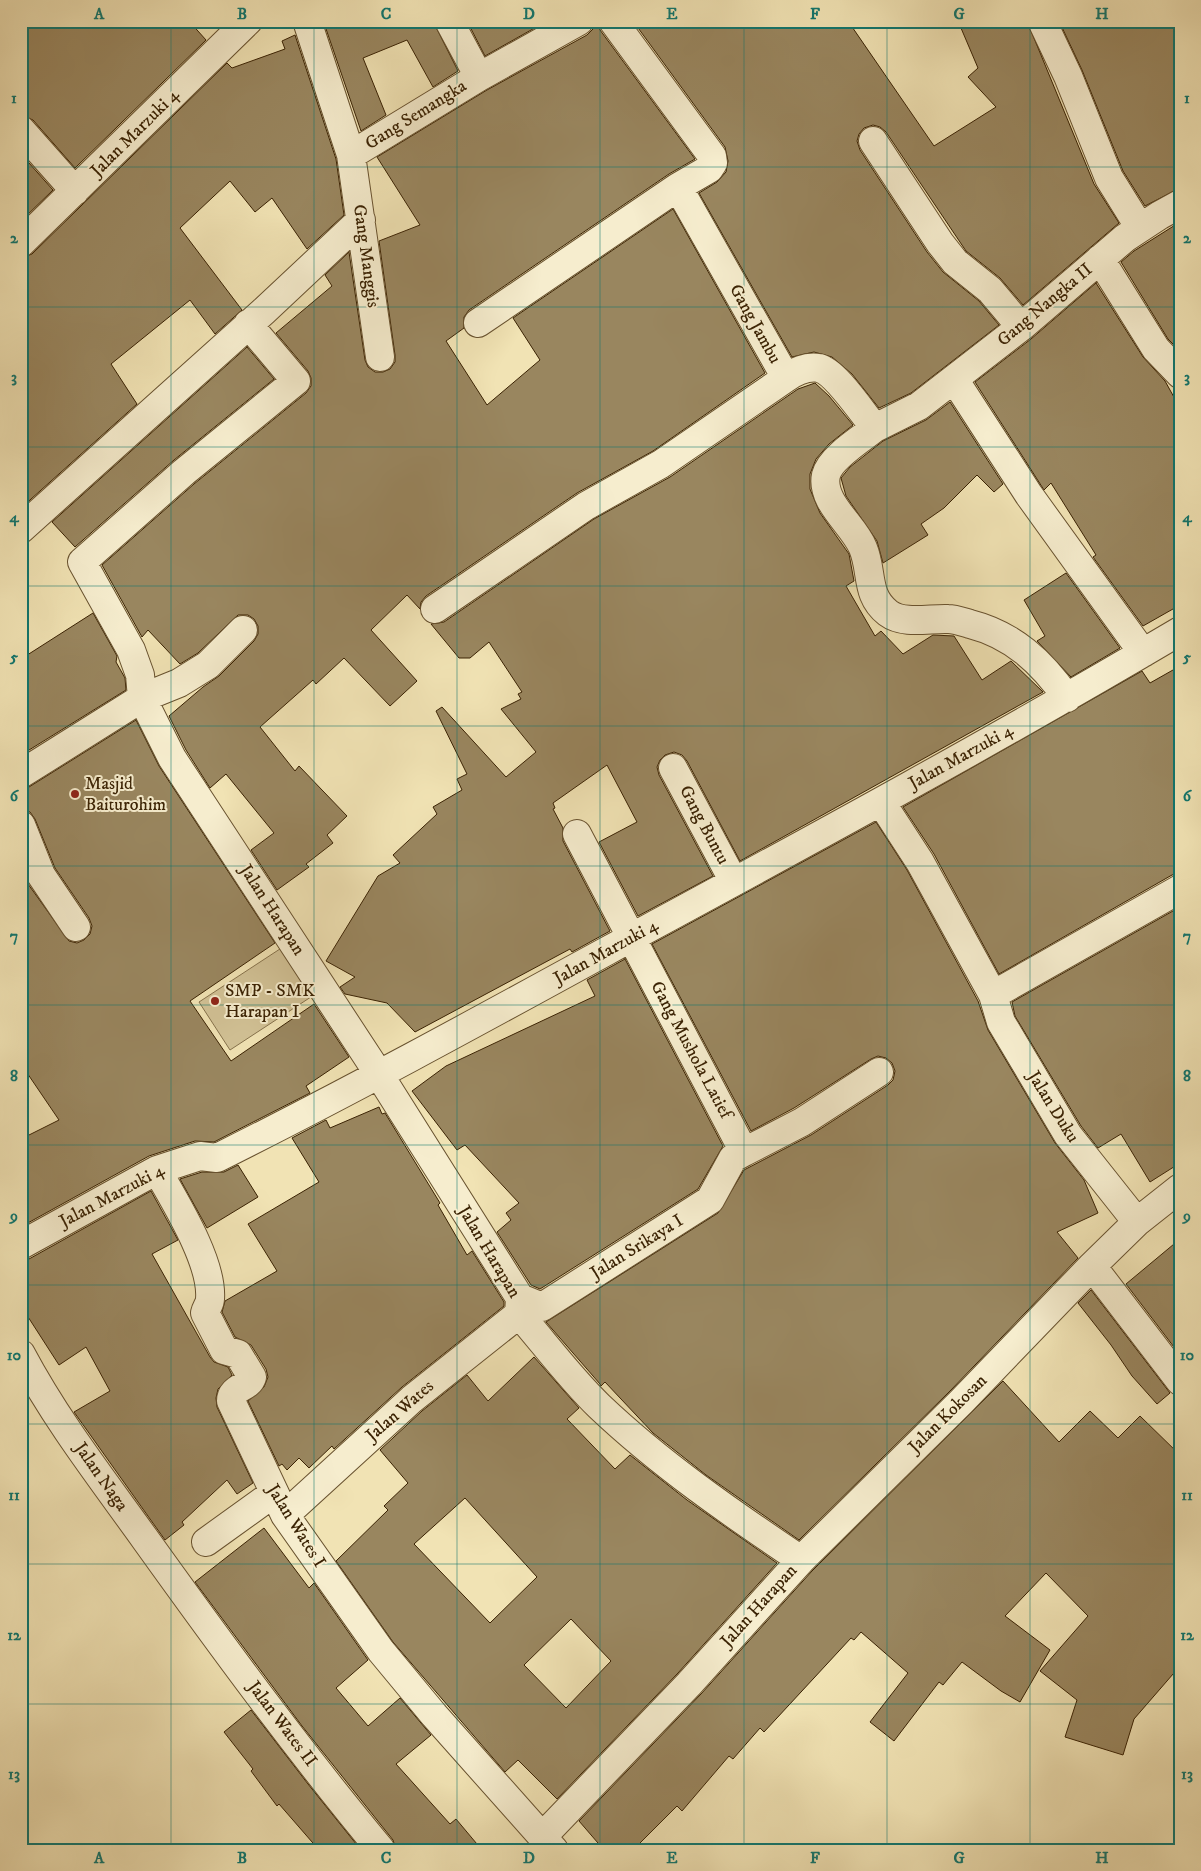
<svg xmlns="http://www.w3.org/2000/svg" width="1201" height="1871" viewBox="0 0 1201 1871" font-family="'IM FELL DW Pica',serif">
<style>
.green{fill:#d2c296;stroke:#86724c}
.building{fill:#99865f;stroke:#3a2203;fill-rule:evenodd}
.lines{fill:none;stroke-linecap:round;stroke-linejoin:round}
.minor-casing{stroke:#68522f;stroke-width:30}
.minor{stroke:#f6edce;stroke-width:28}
.grid{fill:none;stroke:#0f766e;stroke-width:1;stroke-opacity:0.55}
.poi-dot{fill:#8f2418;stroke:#f6edce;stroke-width:2}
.labels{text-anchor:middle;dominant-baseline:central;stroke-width:4;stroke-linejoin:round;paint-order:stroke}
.street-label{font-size:18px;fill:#3a2203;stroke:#f6edce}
.poi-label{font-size:18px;fill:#3a2203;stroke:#f6edce;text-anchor:start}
.neatline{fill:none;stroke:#0f766e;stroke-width:2}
.grid-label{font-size:16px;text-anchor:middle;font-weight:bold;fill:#0f766e}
</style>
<rect width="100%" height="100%" fill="#f1e3b4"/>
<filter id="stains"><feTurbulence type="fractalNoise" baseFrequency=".004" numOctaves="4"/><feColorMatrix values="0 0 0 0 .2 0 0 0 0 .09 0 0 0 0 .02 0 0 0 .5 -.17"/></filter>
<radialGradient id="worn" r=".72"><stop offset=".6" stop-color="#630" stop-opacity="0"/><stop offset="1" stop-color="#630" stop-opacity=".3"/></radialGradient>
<path class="green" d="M286 945 317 993 230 1050 199 1002Z"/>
<path class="building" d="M21 21H189L206 40 75 168 33 120 21 115Z
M329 21H433L458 71 433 87 407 40 363 58 386 115 361 131 324 23Z
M467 21H547L485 56Z
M595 21H598L600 30 695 159 669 174 469 310 464 317V328L446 341 487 405 540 360 513 318 673 209 765 373 653 451 577 493 426 596 421 602 420 609 407 595 371 630 417 681 390 706 344 658 316 684 313 680 260 727 295 771 299 766 347 816 327 835 333 843 306 864 309 867 277 890 251 850 274 833 226 774 210 788 186 750 169 716 203 687 219 676 254 641 258 634V626L254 619 248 615H238L198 653 180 664 148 630 142 637 102 565 194 484 306 393 311 386V378L308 371 276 333 332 286 325 275 349 252 365 360 368 367 375 372H383L390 369 395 362V355L379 241 420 225 377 157 487 90 587 35 593 29Z
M633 21H848L934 146 996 107 968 77 978 68 958 21H1027L1094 184 1119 223 1023 305 1000 278 966 251 886 132 880 127 873 125 864 128 859 134 857 141 860 150 927 252 943 272 979 301 999 325 911 393 879 408 852 374 832 357 814 352 792 357 699 193 717 182 726 172 728 161 725 147Z
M1059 21H1180V188L1145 206 1123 171 1082 70Z
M295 35 336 159 344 215 307 249 272 198 255 212 230 181 180 228 242 310 215 334 190 300 111 364 137 404 21 508V258L32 254 227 63 232 68 285 49 282 41Z
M21 154 53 190 21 221Z
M1180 222V351L1168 339 1121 262 1134 251Z
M1096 283 1143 357 1165 381 1180 408V605L1143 626 1093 557 1096 555 1051 483 1044 490 975 382 1031 339Z
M247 347 274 379 174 460 75 547 52 522Z
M815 383 829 396 853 425 829 444 816 459 810 474V489L820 513 849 554 854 581 846 586 875 636 881 631 903 654 933 635 954 636 982 680 1011 661 1043 692 740 861 687 761 682 755 674 752 665 755 660 760 657 767 659 775 713 876 638 916 599 842 637 822 607 765 553 803 555 808 553 809 563 828V841L610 931 572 952 570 949 415 1032 387 1003 345 994 340 987 355 977 326 961 378 876 400 863 393 855 437 814 433 807 462 790 457 779 467 774 436 711 442 707 506 777 536 752 501 709 521 699 518 694 522 692 489 642 470 658H459L431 624 444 622 594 519 670 477 798 389Z
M950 402 1003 484 994 492 977 475 944 508 921 524 928 535 883 563 877 541 846 496 841 478 850 467 883 441 926 420Z
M1066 573 1120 648 1071 677 1037 641 1045 636 1024 600Z
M93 613 117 656 116 662 125 678 126 690 21 755V659Z
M1180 666V873L1172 875 999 974 934 854 903 807 1142 671 1150 683Z
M136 720 159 766 275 943 190 1001 231 1061 314 1004 349 1057 306 1086 310 1093 214 1142 195 1141 149 1156 26 1224 21 1215V1139L59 1120 21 1064V868L28 884 69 941 77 943 84 940 90 934 92 926 89 918 55 868 35 819 30 812 21 810V790L29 787Z
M876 822 907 870 978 1001 988 1030 1055 1143 1084 1180 1098 1213 1057 1232 1078 1258 950 1391 799 1540 706 1475 653 1433 605 1382 601 1386 600 1384 546 1322 718 1213 744 1170 811 1135 888 1085 893 1080 895 1071 892 1063 886 1058 878 1056 871 1059 794 1108 751 1131 652 944Z
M1180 907V1163L1150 1182 1121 1134 1098 1148 1081 1126 1015 1016 1012 1002Z
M625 959 723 1146 698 1189 540 1289 531 1285 497 1232 511 1220 506 1213 519 1203 465 1145 457 1150 412 1091 446 1066 595 996 587 980Z
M379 1107 382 1114 385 1113 440 1203 438 1205 467 1255 472 1251 504 1302V1306L402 1387 334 1449 332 1446 309 1468 299 1458 287 1470 282 1464 279 1466 248 1401 264 1387 268 1377 266 1369 251 1345 235 1337 222 1312 225 1301 277 1271 248 1224 319 1182 292 1138 326 1120 330 1128Z
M238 1165 258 1197 207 1228 180 1179 202 1172H224Z
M151 1191 178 1240 152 1254 210 1357 214 1362 228 1367 232 1375 218 1389 216 1398 217 1407 253 1483 237 1494 227 1480 182 1522 184 1525 165 1540 74 1412 110 1391 86 1347 59 1365 21 1306V1261L29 1259Z
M1180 1239V1355L1126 1284Z
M1091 1290 1170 1393 1157 1404 1132 1376 1111 1345 1078 1303Z
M534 1357 579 1408 567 1419 615 1469 630 1455 687 1500 777 1563 678 1673 557 1799 518 1760 505 1772 393 1642 336 1561 388 1510 384 1506 408 1483 380 1450 422 1411 467 1375 488 1401ZM465 1498 537 1577 490 1623 414 1544ZM571 1619 611 1661 566 1708 524 1665Z
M1003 1381 1059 1442 1090 1411 1118 1438 1140 1416 1180 1455V1666L1134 1719 1123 1755 1065 1737 1077 1700 1040 1671 1088 1616 1046 1573 1005 1616 1050 1650 1020 1702 1001 1691 962 1662 943 1685 939 1682 894 1741 870 1722 908 1673 861 1632 854 1640 851 1638 764 1732 760 1728 733 1759 729 1756 682 1811 677 1806 633 1850H604L579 1821 701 1694 812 1571Z
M264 1528 309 1588 314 1583 368 1660 336 1688 368 1726 400 1698 431 1735 396 1764 450 1824 456 1819 482 1850H396L393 1840 302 1726 195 1582Z
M251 1710 308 1784 361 1850H319L279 1804 277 1806 251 1771 253 1769 224 1732Z"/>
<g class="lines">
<defs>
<path id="minor" d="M307 21 351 155 479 77 579 21
M449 21 479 77
M613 21 712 156 713 163 709 169 678 187 786 378C796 371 806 366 819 368 836 372 863 414 875 428 861 439 830 458 826 475 820 502 854 525 863 548 873 572 865 595 888 613 904 625 930 618 948 619 955 619 963 622 970 624 1013 635 1042 662 1067 698
M1042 21 1068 76 1109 178 1140 228
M21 130 75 191
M873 141 940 243 955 262 990 290 1021 327
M351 155 380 357
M21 243 248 21
M1100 259 1156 349 1180 374
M478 323 678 187
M248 324 296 381 184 472 82 562 131 650 140 675 142 698 172 758 380 1076 520 1298 519 1314C545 1344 570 1378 599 1406 660 1464 731 1513 801 1560
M954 379 1029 495 1143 653
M875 428 919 406 1021 327 1125 238 1160 215 1180 204
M21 529 264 311 361 220
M435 609 586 506 661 464 786 378
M673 768 734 882
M21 774 142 698 179 683 208 665 243 630
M881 802 920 862 993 995 1001 1022 1068 1135 1137 1222 1092 1266 1180 1381
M21 825 41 875 76 927
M993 995 1180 889
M744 1152 802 1122 879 1072
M157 1170C175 1202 213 1262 210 1299 210 1304 206 1308 205 1313L224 1350 238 1354 252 1377C249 1388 231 1387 231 1401L285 1515 381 1651 434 1715 554 1850
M1137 1222 1180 1188
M21 1245 157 1170 200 1156 217 1158C359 1087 497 1011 636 935 819 836 1001 737 1180 631
M520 1298 542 1307 710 1200 733 1158 744 1152 577 834
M21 1354C56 1420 102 1479 145 1539 221 1645 298 1750 381 1850
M285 1515 412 1399 519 1314
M206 1542 274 1493
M542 1837 689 1684 801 1560 961 1402 1092 1266"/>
</defs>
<use href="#minor" class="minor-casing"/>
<use href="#minor" class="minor"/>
</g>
<path class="grid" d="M171 21V1850M314 21V1850M457 21V1850M600 21V1850M744 21V1850M887 21V1850M1030 21V1850M21 167H1180M21 307H1180M21 447H1180M21 586H1180M21 726H1180M21 866H1180M21 1005H1180M21 1145H1180M21 1285H1180M21 1424H1180M21 1564H1180M21 1704H1180"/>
<g class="poi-dot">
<circle cx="75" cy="794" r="5"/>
<circle cx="215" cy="1001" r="5"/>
</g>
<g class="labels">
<g class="street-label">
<text transform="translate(416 115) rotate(-32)">Gang Semangka</text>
<text transform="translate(135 133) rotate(-45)">Jalan Marzuki 4</text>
<text transform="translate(366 256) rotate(82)">Gang Manggis</text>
<text transform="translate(1045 305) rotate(-40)">Gang Nangka II</text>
<text transform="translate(755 324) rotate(61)">Gang Jambu</text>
<text transform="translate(961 757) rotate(-29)">Jalan Marzuki 4</text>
<text transform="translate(704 825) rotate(62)">Gang Buntu</text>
<text transform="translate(272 910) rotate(57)">Jalan Harapan</text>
<text transform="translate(606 952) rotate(-29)">Jalan Marzuki 4</text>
<text transform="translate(691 1050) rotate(62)">Gang Mushola Latief</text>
<text transform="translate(1053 1107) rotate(58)">Jalan Duku</text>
<text transform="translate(112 1196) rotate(-28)">Jalan Marzuki 4</text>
<text transform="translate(637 1247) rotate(-32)">Jalan Srikaya I</text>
<text transform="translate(489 1252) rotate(59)">Jalan Harapan</text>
<text transform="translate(400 1411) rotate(-41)">Jalan Wates</text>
<text transform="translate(948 1414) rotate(-45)">Jalan Kokosan</text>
<text transform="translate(101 1477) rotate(55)">Jalan Naga</text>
<text transform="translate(296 1526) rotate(58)">Jalan Wates I</text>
<text transform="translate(759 1606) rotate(-48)">Jalan Harapan</text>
<text transform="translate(282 1724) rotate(53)">Jalan Wates II</text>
</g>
<g class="poi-label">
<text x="85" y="784">Masjid<tspan x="85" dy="21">Baiturohim</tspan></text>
<text x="225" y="991">SMP - SMK<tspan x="225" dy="21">Harapan I</tspan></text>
</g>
</g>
<rect width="1201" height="1871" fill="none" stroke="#f1e3b4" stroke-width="55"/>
<rect x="28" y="28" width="1146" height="1816" class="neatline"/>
<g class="grid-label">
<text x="99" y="19">A</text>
<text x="242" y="19">B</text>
<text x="386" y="19">C</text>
<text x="529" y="19">D</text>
<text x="672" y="19">E</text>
<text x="815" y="19">F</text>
<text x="959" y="19">G</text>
<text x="1102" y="19">H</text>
<text x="14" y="103">1</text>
<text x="1187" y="103">1</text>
<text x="14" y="243">2</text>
<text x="1187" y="243">2</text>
<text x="14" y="382">3</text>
<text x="1187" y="382">3</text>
<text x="14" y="522">4</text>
<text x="1187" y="522">4</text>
<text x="14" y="662">5</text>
<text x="1187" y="662">5</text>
<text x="14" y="801">6</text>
<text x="1187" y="801">6</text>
<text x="14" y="941">7</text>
<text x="1187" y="941">7</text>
<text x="14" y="1081">8</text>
<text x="1187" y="1081">8</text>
<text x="14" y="1221">9</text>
<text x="1187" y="1221">9</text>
<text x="14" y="1360">10</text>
<text x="1187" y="1360">10</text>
<text x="14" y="1500">11</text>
<text x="1187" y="1500">11</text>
<text x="14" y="1640">12</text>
<text x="1187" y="1640">12</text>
<text x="14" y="1779">13</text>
<text x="1187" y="1779">13</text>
<text x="99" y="1863">A</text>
<text x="242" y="1863">B</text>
<text x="386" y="1863">C</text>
<text x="529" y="1863">D</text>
<text x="672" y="1863">E</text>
<text x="815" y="1863">F</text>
<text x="959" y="1863">G</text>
<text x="1102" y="1863">H</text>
</g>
<rect width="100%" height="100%" filter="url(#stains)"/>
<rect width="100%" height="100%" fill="url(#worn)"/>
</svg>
